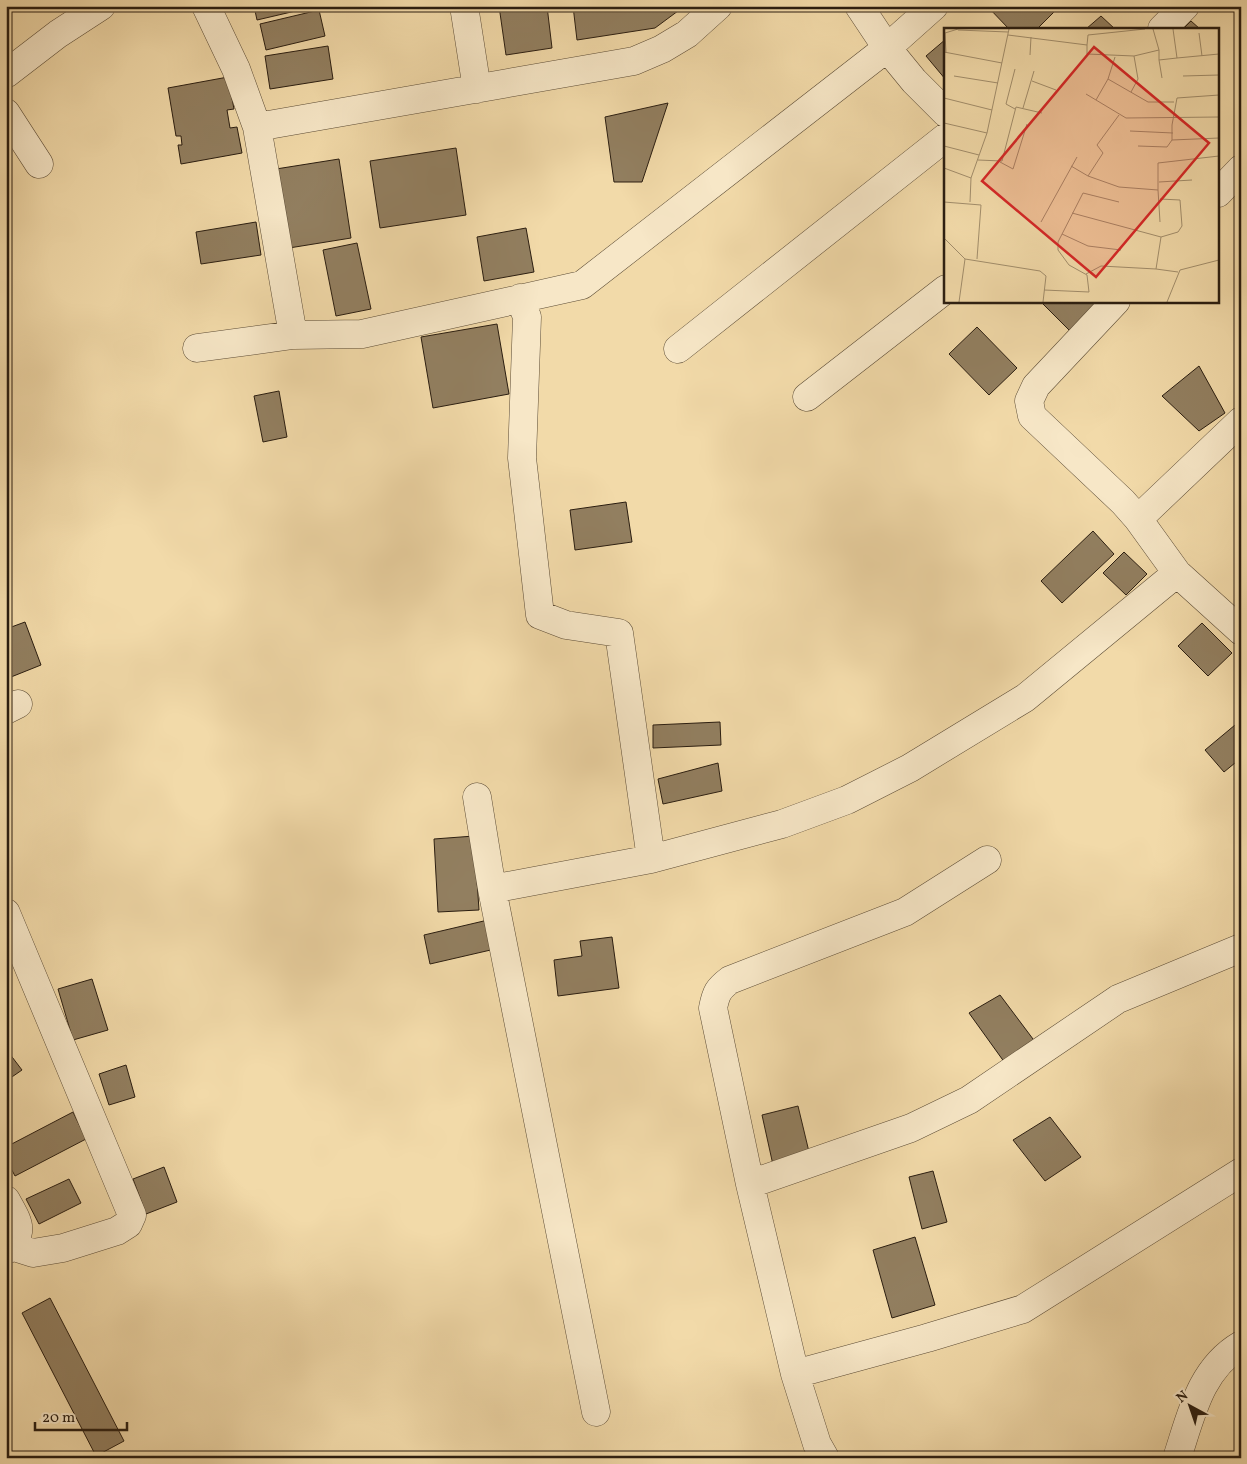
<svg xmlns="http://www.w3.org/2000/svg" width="1247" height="1464" viewBox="0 0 1247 1464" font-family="Vollkorn,serif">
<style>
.building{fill:#927f60;stroke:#2a1d10}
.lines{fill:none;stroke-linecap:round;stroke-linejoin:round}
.minor-casing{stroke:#5c4c36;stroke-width:29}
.minor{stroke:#f7e7c7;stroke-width:28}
.inset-road{fill:none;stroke:#a28e6c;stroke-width:1}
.view{fill:#d62828;fill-opacity:0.15;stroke:#d62828;stroke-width:2.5}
.inset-edge{fill:none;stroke:#2a1d10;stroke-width:2.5}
</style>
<rect width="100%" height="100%" fill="#f2daa9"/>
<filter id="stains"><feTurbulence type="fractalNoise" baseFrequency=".004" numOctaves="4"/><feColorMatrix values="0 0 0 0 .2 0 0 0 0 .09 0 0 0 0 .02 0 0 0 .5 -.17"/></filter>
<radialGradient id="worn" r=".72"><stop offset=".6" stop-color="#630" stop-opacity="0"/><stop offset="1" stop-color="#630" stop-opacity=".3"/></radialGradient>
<path class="building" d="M254 6H317L257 20Z
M499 6H547L552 48 506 55Z
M573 6H680L682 8 655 28 577 40Z
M987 6H1060L1037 29H1009Z
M319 10 325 36 266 50 260 24Z
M1101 16 1115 29H1086Z
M1191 21 1200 29H1183Z
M946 39V80L926 56Z
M328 46 333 79 270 89 265 56Z
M228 77 234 109 227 110 230 128 237 127 242 153 181 164 178 145H182L181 136H176L168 88Z
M668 103 642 182H614L605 117Z
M456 148 466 215 380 228 370 161Z
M339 159 351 238 289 248 276 169Z
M256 222 261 255 201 264 196 232Z
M526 228 534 272 484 281 477 237Z
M357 243 371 309 336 316 323 250Z
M1040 301H1099L1070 331Z
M497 324 509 394 433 408 421 337Z
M977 327 1017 368 989 395 949 354Z
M1199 366 1225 413 1199 431 1162 396Z
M279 391 287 437 263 442 254 396Z
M626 502 632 542 575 550 570 510Z
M1093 531 1114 554 1062 603 1041 581Z
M1124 552 1147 574 1126 595 1103 573Z
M25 622 41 665 6 679V629Z
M1202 623 1232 653 1208 676 1178 646Z
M1241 720V758L1224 772 1205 750Z
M720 722 721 745 653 748V725Z
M718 763 722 791 663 804 658 779Z
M474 836 479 910 438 912 434 839Z
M488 920 495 949 430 964 424 935Z
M612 937 619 988 558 996 554 960 582 956 580 941Z
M92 979 108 1030 73 1040 58 989Z
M1000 995 1039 1047 1010 1070 969 1013Z
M6 1049 22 1070 6 1081Z
M126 1065 135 1097 109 1105 99 1074Z
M798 1106 810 1156 773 1165 762 1115Z
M73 1112 86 1139 15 1176 6 1159V1147Z
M1050 1117 1081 1157 1045 1181 1013 1140Z
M164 1167 177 1202 146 1214 133 1179Z
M933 1171 947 1222 922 1229 909 1177Z
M69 1179 81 1203 39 1224 26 1199Z
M915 1237 935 1305 892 1318 873 1250Z
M50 1298 124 1441 96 1456 22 1313Z"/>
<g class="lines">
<defs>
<path id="minor" d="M206 6 236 69 257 127 293 335
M464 6 477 89
M859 6 887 48 914 81 946 113
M1162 29 1185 6
M6 74 58 34 101 6
M6 113 39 164
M257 127 634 61 662 49 687 34 718 6
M1218 193 1241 169
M520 298 527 317 522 458 540 615 566 625 619 633 651 859 782 824 847 800 910 768 1025 698 1177 573 1241 631
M1116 301 1036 386 1029 401 1032 416 1123 502 1138 519 1177 573
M197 348 293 335 362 334 582 285 887 48 934 6
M678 349 946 137
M807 397 946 289
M1138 519 1241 421
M6 710 18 704
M477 797 492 889 596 1412
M492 889 651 859
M6 913 132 1215 128 1224 117 1231 63 1248 33 1253 11 1246
M750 1184 911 1128 969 1100 1118 999 1241 948
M6 1200C17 1221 27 1231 6 1250
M795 1374 927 1338 1023 1309 1241 1172
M825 1458 817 1444 795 1374 750 1184 713 1008C716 993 718 989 730 980L905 912 987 860
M1177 1458C1191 1416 1200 1369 1241 1345"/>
</defs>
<use href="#minor" class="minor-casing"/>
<use href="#minor" class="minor"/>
</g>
<g transform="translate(944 28)">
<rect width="275" height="275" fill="#f2daa9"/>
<path class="inset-road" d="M209 1 215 22M229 1 233 30 275 26M14 2 64 4M255 5 258 28M64 7 143 17V26L190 28 215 22V32L233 30M143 17 144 7 201 1M0 24 58 35M2 25 1 5 14 1M86 27 87 9M215 32 218 50M10 48 54 55M239 48 275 47M164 51 204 74H230M88 53 112 62M187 64 194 51 190 28M142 66 182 90 275 89M275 67 233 70 228 97V112L275 110M0 70 48 82M152 72 164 51 171 29M79 80 90 43M71 81 62 76 71 41M175 87 153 117 159 125 144 148 175 159 214 162 216 194M0 95 43 105M186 103 229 105M0 118 35 127M194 118 223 119 228 112M34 132 58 133 72 79 98 85M56 134 69 141 83 96M127 138 144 148M0 140 27 150M215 154 248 152M214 162V135L275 128M0 174 37 177 33 231M26 174 27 150 43 105 65 1M128 185 217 209 234 204 238 198 236 172 216 171M97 194 133 129M118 206 144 218 177 222M217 209 212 241 234 244M0 210 21 231 15 274M21 231 96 243 102 248 99 274M142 246 157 238 212 241M100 262 145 264 143 247 125 237 114 222V214L139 165 175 174M223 274 236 242 275 232"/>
<path class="view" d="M150 19 265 115 152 249 38 153Z"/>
<rect width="275" height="275" class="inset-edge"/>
</g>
<rect width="1247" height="1464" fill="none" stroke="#f2daa9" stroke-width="25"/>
<rect x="8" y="8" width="1232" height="1449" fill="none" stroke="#2a1d10" stroke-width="2.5"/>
<rect x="12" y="12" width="1222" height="1439" fill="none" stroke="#2a1d10"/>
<g transform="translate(1190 1406) rotate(320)" stroke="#f7e7c7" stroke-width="4" paint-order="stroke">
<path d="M0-4L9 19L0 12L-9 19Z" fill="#2a1d10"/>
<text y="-8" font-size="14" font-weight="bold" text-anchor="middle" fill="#2a1d10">N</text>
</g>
<path d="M35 1422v8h92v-8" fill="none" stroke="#2a1d10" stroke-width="2.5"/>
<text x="42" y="1422" font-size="15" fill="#2a1d10" stroke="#f7e7c7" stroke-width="4" paint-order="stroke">20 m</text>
<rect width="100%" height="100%" filter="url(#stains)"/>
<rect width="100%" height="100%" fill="url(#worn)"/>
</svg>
